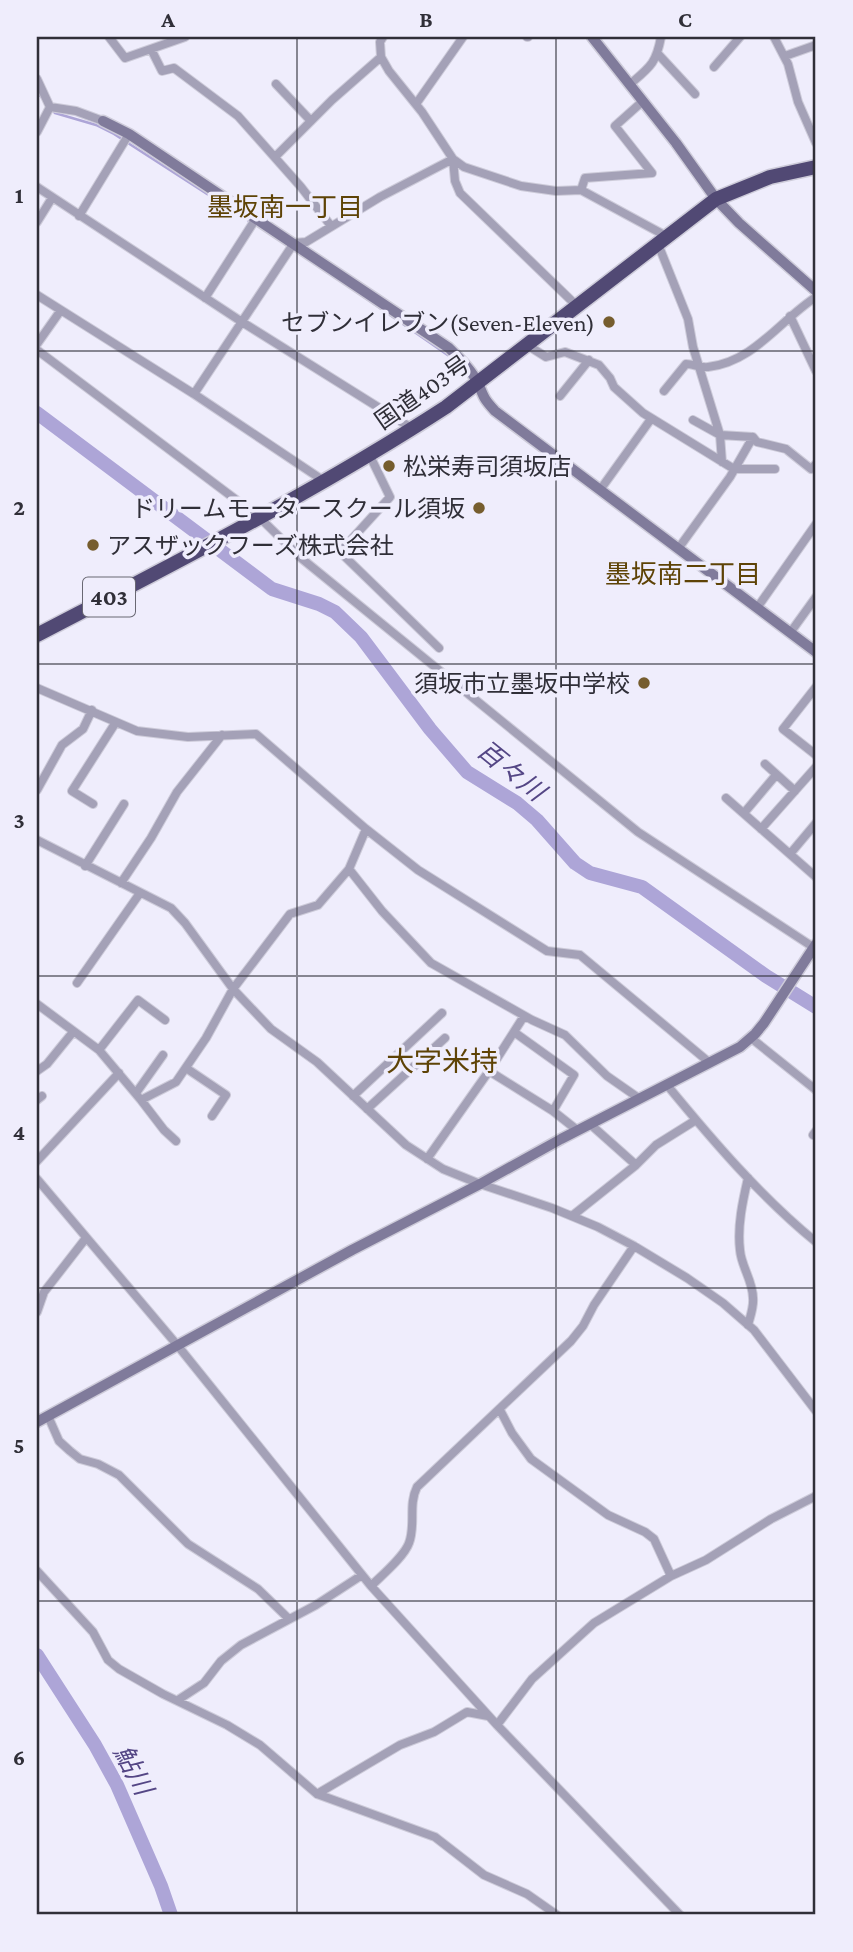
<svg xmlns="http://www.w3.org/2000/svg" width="853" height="1952" viewBox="0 0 853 1952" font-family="'Crimson Pro','Noto Sans JP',serif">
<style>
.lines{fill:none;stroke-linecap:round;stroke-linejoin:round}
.stream{stroke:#ada5d7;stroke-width:2.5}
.river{stroke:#ada5d7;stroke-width:14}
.street-casing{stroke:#cdcbd9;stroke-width:10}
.secondary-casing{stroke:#cdcbd9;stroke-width:13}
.highway-casing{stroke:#cdcbd9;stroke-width:17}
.street{stroke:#a4a1b7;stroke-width:8}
.secondary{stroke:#807b9b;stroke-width:10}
.highway{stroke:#514974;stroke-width:14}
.grid{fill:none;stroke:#302f38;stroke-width:2;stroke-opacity:0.55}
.poi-dot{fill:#765d2e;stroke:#efedfc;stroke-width:2.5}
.labels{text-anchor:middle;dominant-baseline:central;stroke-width:7;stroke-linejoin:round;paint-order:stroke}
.shield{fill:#efedfc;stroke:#696873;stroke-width:2}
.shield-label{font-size:23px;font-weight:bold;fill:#302f38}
.poi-label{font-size:24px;fill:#302f38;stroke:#efedfc;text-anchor:end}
.street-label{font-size:24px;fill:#302f38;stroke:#efedfc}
.neighbourhood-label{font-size:26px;fill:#5e4306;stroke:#efedfc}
.water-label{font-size:26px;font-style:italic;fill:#544685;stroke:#efedfc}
.quarter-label{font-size:28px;fill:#5e4306;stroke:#efedfc}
.neatline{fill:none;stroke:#302f38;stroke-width:2.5}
.grid-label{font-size:23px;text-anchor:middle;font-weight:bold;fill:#302f38}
</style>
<rect width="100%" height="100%" fill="#efedfc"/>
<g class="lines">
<path class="stream" d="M37 92 43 99
M52 110 55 113 96 125 114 134 252 223
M354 290 449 356"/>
<path class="river" d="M37 413 272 589 319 604 335 612 361 637 430 729 467 772 517 803 537 820 575 863 590 873 642 887 766 976 816 1007
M37 1655 95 1745 117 1785 161 1886 171 1915"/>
<defs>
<path id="street" d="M109 37 125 58 185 37
M383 37 380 42 381 57 389 71 422 112 453 159 464 167 521 186 556 191 581 190 668 237
M527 37H528
M774 37 788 64 798 102 816 143
M151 49 162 71 174 68 238 116 301 187 331 226
M658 54 695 94
M785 56 816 45
M714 67 740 37
M37 79 50 107 37 132
M276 84 311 121
M629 85C650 67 656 64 661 37
M416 104 463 37
M50 107 76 111 103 121
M275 157 332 100 381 57
M453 159 455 181 460 193 577 306
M37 187 242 322 413 429
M581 190 585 178 652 173 615 126 643 101
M79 216 129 134
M37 222 52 198
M658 244 688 319 693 347 720 435 722 462
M37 295 194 394 324 481
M205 298 255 220
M790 316 816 371
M37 344 61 310
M527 345 546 357 565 352 599 365 610 378 614 387 643 413 734 469H775
M37 350 259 517 301 558 638 832 813 947
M664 391 686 364C693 364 701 368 708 367 754 362 780 320 816 297
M194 394 294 243 306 242 380 197 453 159
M560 396 589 360
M693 420 720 435 753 437 757 442 786 449 811 469 816 464
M370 456 390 497 340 552 439 648
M600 490 651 419
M678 549 730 477 753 437
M757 608 816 524
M790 633 816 597
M816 687 783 729 816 755
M37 688 137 731 188 737 256 734 366 829 418 870 547 951 580 955 710 1063
M765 764 795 791
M37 790 62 745 83 729 92 710
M726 798 816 877
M93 804 72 791 116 722
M744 813 776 775
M761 829 816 767
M37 840 171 908 185 923 233 989 271 1029 317 1062 406 1145 443 1169 480 1184 552 1208 598 1227 634 1246 687 1278 723 1303 754 1330 816 1411
M790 854 816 823
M85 866 124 804
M349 869 382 911 431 963 532 1020 565 1035 607 1076 640 1099
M121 883 151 838 177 792 222 735
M77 983 140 893
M37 1004 99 1050 141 1100 176 1082 206 1038 233 989 290 914 318 905 349 869 366 829
M514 1032 574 1075 553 1111
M751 1038 816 1090
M99 1050 138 1000 165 1020
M186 1068 226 1095 212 1116
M37 1071 47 1064 73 1032
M489 1071 553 1111 577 1130
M667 1085C713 1141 760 1196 816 1242
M136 1093 163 1055
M353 1096 442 1013
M37 1100 42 1096
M141 1100 164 1130 176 1141
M367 1109 445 1038
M813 1135 816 1131
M427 1159 489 1071 524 1016
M37 1161 119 1073
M636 1165 656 1145 696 1120
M748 1178C743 1200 737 1226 740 1250 741 1266 753 1281 753 1298 754 1307 750 1317 748 1325
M37 1179 178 1346 371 1586 497 1725 680 1915
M572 1216 636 1165 590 1124
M37 1312 44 1292 86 1238
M500 1410 512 1433 531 1459 608 1515 645 1532 654 1539 671 1576
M48 1416 59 1441 70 1451 80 1459 98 1464 119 1475 188 1544 258 1589 289 1619
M37 1571 93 1632 108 1660 119 1669 163 1694 227 1725 260 1745 317 1794 435 1837 484 1875 527 1894 557 1915
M371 1586C382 1575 404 1557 409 1543 416 1525 408 1505 417 1487L571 1341 583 1326 594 1305 634 1246
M178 1700 204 1683 221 1661 241 1645 316 1605 362 1575
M497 1725 532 1679 594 1623 671 1576 706 1560 771 1519 816 1496
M317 1794 400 1745 434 1732 467 1712 488 1716"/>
<path id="secondary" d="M592 37 676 143 716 199 739 223 816 291
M103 121 129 134 449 348C459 358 471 369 478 383 484 397 483 398 495 411L816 652
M37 1422 352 1250 480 1184 561 1139 740 1047 755 1034 764 1023 816 944"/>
<path id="highway" d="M37 635C175 563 315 492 446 407L716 199 770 177 816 167"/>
</defs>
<use href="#street" class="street-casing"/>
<use href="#secondary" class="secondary-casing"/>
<use href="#highway" class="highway-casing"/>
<use href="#street" class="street"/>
<use href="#secondary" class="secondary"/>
<use href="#highway" class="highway"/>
</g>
<path class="grid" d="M297 37V1915M556 37V1915M37 351H816M37 664H816M37 976H816M37 1288H816M37 1601H816"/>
<g class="poi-dot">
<circle cx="609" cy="322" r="7"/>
<circle cx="389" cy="466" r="7"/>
<circle cx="479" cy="508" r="7"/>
<circle cx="93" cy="545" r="7"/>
<circle cx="644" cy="683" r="7"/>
</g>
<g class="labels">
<rect class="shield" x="83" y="577.5" width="52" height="39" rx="5"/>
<g class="shield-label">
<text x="109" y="597">403</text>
</g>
<g class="poi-label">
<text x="595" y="322">セブンイレブン(Seven-Eleven)</text>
<text x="403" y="466" text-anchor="start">松栄寿司須坂店</text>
<text x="465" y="508">ドリームモータースクール須坂</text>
<text x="107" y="545" text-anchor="start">アスザックフーズ株式会社</text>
<text x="630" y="683">須坂市立墨坂中学校</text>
</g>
<g class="street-label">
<text transform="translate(422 392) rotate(-35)">国道403号</text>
</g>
<g class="neighbourhood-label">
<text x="285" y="207">墨坂南一丁目</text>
<text x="683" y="574">墨坂南二丁目</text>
</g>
<g class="water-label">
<text transform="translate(511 771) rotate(39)">百々川</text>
<text transform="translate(133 1770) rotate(62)">鮎川</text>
</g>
<g class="quarter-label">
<text x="442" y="1061">大字米持</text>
</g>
</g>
<rect width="853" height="1952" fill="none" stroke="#efedfc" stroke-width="77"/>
<rect x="38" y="38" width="776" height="1875" class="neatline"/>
<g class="grid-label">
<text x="168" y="27">A</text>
<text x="426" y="27">B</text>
<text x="685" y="27">C</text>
<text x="19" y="203">1</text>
<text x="19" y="515">2</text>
<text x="19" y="828">3</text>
<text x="19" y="1140">4</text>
<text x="19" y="1453">5</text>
<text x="19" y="1765">6</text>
</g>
</svg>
